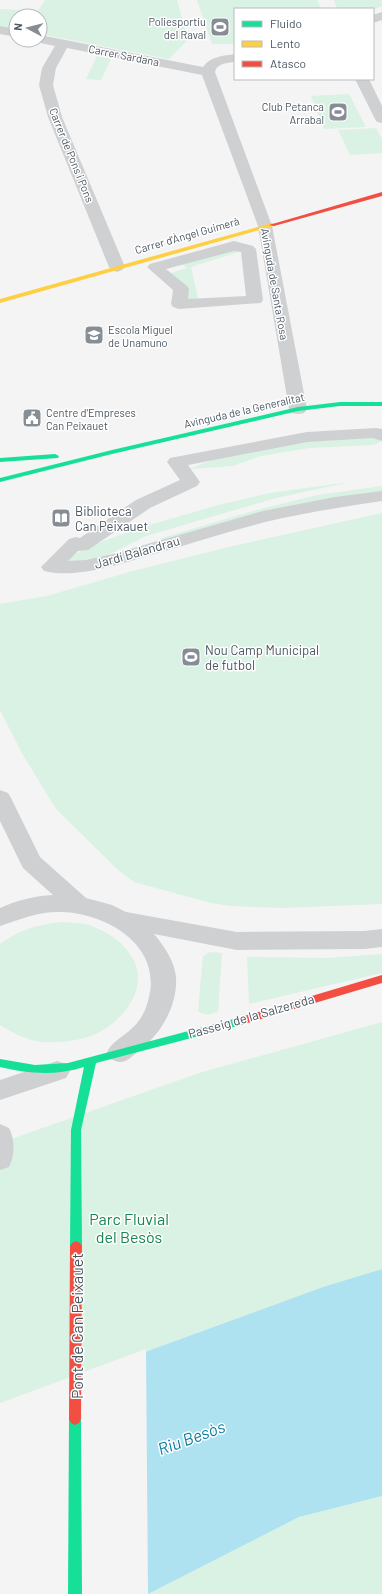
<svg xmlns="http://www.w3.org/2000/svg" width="382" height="1594" viewBox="0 0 382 1594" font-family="Barlow,sans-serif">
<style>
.green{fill:#d9f2e3}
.water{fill:#aee2f0}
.pier{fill:#f4f4f4}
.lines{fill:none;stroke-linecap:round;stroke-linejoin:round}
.street{fill:#ced0d2;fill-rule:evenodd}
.fast{fill:#16e098;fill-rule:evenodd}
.slow{fill:#ffcf43;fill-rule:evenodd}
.jam{fill:#f24e42;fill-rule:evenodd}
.labels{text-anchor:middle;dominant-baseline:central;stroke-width:3;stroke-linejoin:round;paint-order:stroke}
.far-poi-label{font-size:11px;fill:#4a5661;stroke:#fff;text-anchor:end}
.far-street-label{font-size:11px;fill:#4a5661;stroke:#fff}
.poi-label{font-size:13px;fill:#4a5661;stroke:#fff;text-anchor:start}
.street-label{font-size:13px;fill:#4a5661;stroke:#fff}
.near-park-label{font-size:16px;fill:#17864f;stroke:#fff}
.near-street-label{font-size:16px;fill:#4a5661;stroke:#fff}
.near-water-label{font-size:17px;font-style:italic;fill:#0c7c9b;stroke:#fff}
</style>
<rect width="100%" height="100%" fill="#f4f4f4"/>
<path class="green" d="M45 0H177L188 40 169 59 40 34V16H16V30L0 26V9L38 11Z
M197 0H317L321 9H235V44H212Z
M334 0H382V6L373 10 337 9Z
M97 56 111 59 101 80 86 79Z
M349 94 366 127 324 129 311 96Z
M376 128 382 139V153L350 155 338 130Z
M234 246 248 249 191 267 199 303 179 304 181 289 164 275 187 268 178 261Z
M382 436 381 441 374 445 309 448 261 456 233 466 189 469 233 452 255 446Z
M350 482 276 498 146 536 86 566 51 567 93 545 136 529 218 505 270 493Z
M382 486V496L335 503 115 557 165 537 249 512 317 495Z
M382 513V904L283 908 231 906 211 903 134 882 117 869 56 809 23 755 0 710V604L47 596 129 572 233 546Z
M62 922C70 923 79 923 86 924 102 929 120 939 129 953 131 956 134 959 135 963 147 992 121 1022 96 1034 80 1041 59 1043 42 1042 26 1040 13 1033 0 1025V944C21 929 37 925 62 922Z
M210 952 222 953 218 1011C211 1015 205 1016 198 1011L203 956Z
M382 954V973L249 1004 247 957 327 958Z
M382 1022V1269L323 1287 0 1405V1143L199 1073Z
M382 1496V1594H148L299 1517Z"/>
<path class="water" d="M382 1269V1496L299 1517 148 1594H0V1405L323 1287Z"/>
<path class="pier" d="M146 1349 148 1594H0V1403Z"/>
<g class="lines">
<path class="street" d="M382 12V20L373 23V15Z
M0 26 16 29V37L0 34Z
M40 35 203 67C211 56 223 56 235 54V62C227 63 217 63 215 72L272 226 307 409 304 413 298 414 292 413 289 409 258 226 202 75 67 48 56 68 53 85 62 117 125 267 122 270 117 272 112 270 109 267 48 117 39 85 42 68 55 46 36 42 34 40H40Z
M355 79H369L382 106V123L377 122 375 119Z
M234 241 253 246 256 249 263 300 261 303 179 309 173 307 171 304 173 290 147 267 150 264ZM234 251 241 252 246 296 188 299 189 289 187 286 166 269Z
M376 428 382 429V441L373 438 307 442 188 465 200 482 197 486 150 508 88 550 78 551 68 561 86 560 113 554 263 511 335 497 382 491V501C343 507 303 513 265 522 227 532 189 544 151 555 120 564 76 579 44 571L41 567 69 539 76 537 80 538 136 500 180 480 167 462 170 458 307 432Z
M0 790 8 793 11 798 40 857 86 898 112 905 126 912 237 932 364 931 382 929V947L364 949 237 950 154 934C164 946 174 960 176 977 178 1007 159 1037 136 1053 132 1057 126 1062 120 1062 117 1062 114 1060 111 1059L107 1052C112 1042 121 1038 129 1031 139 1023 145 1013 148 1001 164 947 109 914 62 912 38 911 22 919 0 926V908C17 900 35 896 53 895L23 868 20 862 0 821Z
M57 1061 66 1064 70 1071 66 1078 0 1100V1080Z
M0 1124 9 1128C15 1139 15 1155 9 1167L0 1170Z"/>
<path class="fast" d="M340 402H382V406H340L298 411 112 454 0 482V478L112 450 298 407Z
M55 454 59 456 58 458 0 462V458Z
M241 1017 245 1018 246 1021 245 1024 96 1063 81 1130 82 1246 80 1249 76 1251 72 1249 70 1246 71 1130 84 1067C56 1076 29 1074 0 1067V1059L35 1065 68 1063Z
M75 1413 79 1415 81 1419 82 1594H68L69 1419 71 1415Z"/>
<path class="slow" d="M272 223 275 225 274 226 0 303V299Z"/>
<path class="jam" d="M382 192V196L274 226 269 225Z
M382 975V983L241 1025 237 1024 236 1021 237 1018 241 1017Z
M76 1241 80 1243 82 1246 81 1419 79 1423 75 1425 71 1423 69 1419 70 1246 72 1243Z"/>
</g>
<defs>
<symbol id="stadium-square" viewBox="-11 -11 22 22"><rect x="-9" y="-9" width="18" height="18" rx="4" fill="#868d94" stroke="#fff"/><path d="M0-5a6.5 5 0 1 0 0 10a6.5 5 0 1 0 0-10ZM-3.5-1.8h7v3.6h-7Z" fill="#fff"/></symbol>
<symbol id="school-square" viewBox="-11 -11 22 22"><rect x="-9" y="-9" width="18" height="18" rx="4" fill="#868d94" stroke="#fff"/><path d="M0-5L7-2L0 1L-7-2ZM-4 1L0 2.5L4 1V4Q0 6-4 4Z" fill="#fff"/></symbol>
<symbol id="civic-square" viewBox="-11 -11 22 22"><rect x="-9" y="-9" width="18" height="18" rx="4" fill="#868d94" stroke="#fff"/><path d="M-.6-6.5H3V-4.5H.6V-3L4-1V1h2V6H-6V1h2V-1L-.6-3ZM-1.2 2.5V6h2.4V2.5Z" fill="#fff"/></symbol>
<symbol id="library-square" viewBox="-11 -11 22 22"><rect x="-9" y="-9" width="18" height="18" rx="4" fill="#868d94" stroke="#fff"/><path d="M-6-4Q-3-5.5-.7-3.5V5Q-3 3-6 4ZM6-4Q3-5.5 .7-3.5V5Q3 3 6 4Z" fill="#fff"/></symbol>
</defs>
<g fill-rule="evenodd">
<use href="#stadium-square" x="209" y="16" width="22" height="22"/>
<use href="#stadium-square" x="327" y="101" width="22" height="22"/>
<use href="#school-square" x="83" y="324" width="22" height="22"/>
<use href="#civic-square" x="21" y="407" width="22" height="22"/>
<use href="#library-square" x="50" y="507" width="22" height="22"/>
<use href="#stadium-square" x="180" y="646" width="22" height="22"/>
</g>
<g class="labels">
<g class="far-poi-label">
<text x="206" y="21">Poliesportiu<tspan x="206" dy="13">del Raval</tspan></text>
<text x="324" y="106">Club Petanca<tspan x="324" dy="13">Arrabal</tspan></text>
<text x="108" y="329" text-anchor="start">Escola Miguel<tspan x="108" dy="13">de Unamuno</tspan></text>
<text x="46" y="412" text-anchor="start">Centre d'Empreses<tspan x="46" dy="13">Can Peixauet</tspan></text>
</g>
<g class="far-street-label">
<text transform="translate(124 55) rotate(11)">Carrer Sardana</text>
<text transform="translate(72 155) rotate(68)">Carrer de Pons i Pons</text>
<text transform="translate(187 235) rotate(-16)">Carrer d'Àngel Guimerà</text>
<text transform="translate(275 284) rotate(80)">Avinguda de Santa Rosa</text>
<text transform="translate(244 410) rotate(-13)">Avinguda de la Generalitat</text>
</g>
<g class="poi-label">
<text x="75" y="511">Biblioteca<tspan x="75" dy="15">Can Peixauet</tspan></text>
<text x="205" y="650">Nou Camp Municipal<tspan x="205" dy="15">de futbol</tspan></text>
</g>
<g class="street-label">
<text transform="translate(137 552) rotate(-16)">Jardí Balandrau</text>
<text transform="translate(251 1016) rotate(-16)">Passeig de la Salzereda</text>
</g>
<g class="near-park-label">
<text x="129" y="1218">Parc Fluvial<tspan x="129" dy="18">del Besòs</tspan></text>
</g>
<g class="near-street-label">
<text transform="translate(76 1326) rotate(-90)">Pont de Can Peixauet</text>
</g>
<g class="near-water-label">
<text transform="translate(191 1437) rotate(-20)">Riu Besòs</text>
</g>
</g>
<rect x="234" y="8" width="140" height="72" fill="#ffffff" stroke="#b7bbc0"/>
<rect x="242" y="21" width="20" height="6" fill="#16e098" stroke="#b7bbc0"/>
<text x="270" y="28" font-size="12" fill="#4a5661">Fluido</text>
<rect x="242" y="41" width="20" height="6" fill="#ffcf43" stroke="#b7bbc0"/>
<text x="270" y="48" font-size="12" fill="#4a5661">Lento</text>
<rect x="242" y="61" width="20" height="6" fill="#f24e42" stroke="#b7bbc0"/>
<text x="270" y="68" font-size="12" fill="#4a5661">Atasco</text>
<g transform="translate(28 28) rotate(277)"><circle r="19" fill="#ffffff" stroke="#b7bbc0"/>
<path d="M0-3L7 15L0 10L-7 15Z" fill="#868d94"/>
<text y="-6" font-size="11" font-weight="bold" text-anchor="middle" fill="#4a5661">N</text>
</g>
</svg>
